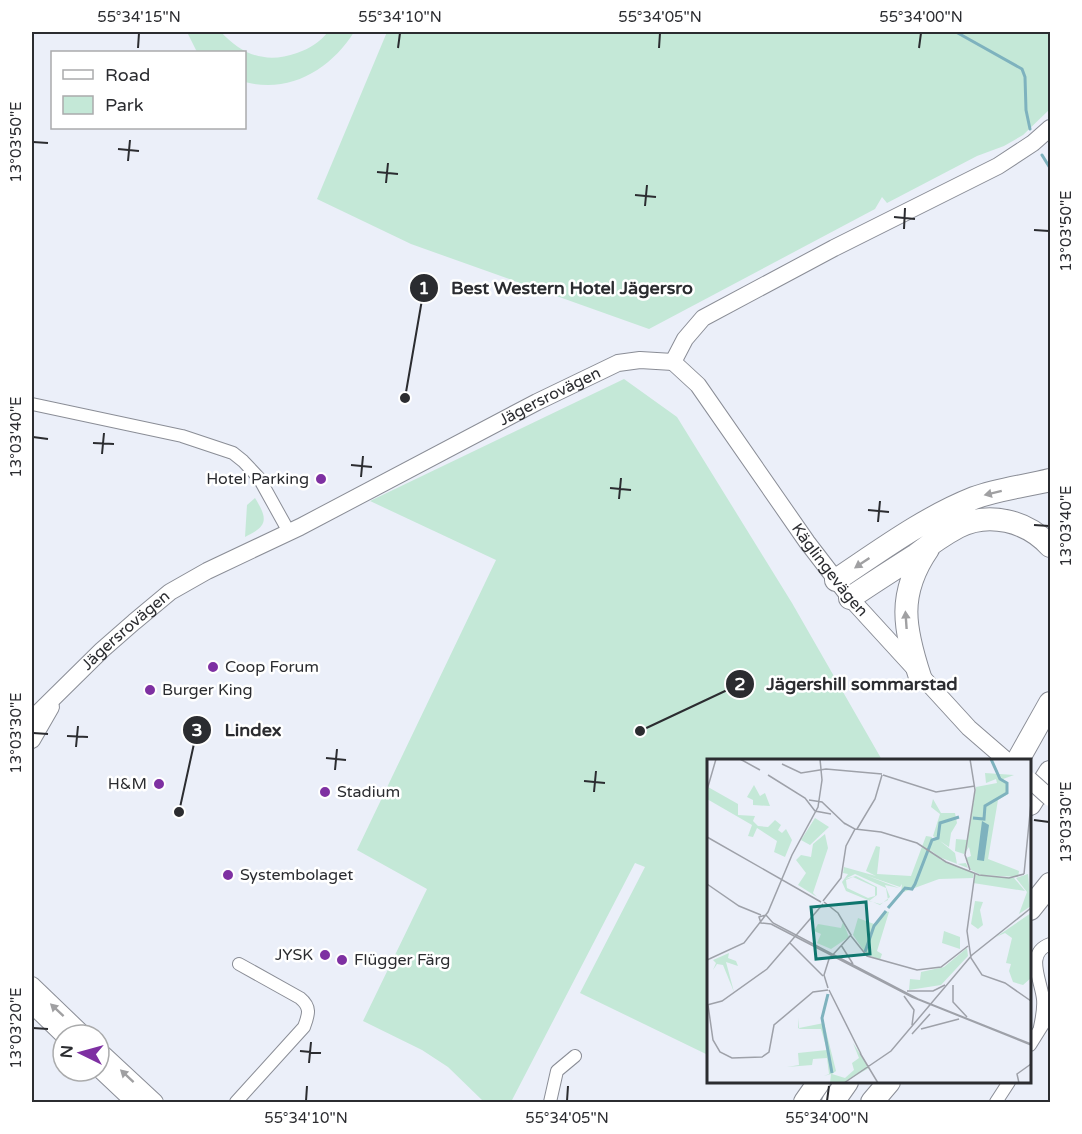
<svg xmlns="http://www.w3.org/2000/svg" width="1082" height="1134" viewBox="0 0 1082 1134" font-family="'Varela Round',sans-serif">
<style>
.green{fill:#c4e8d7}
.lines{fill:none;stroke-linecap:round;stroke-linejoin:round}
.stream{stroke:#7eb2be;stroke-width:3}
.street-casing{stroke:#8a8d96;stroke-width:14}
.secondary-casing{stroke:#8a8d96;stroke-width:18}
.highway-casing{stroke:#8a8d96;stroke-width:24}
.street{stroke:#fff;stroke-width:12}
.secondary{stroke:#fff;stroke-width:16}
.highway{stroke:#fff;stroke-width:22}
.secondary-bridge-casing{stroke:#8a8d96;stroke-width:18;stroke-linecap:butt}
.secondary-bridge{stroke:#fff;stroke-width:16}
.oneway{fill:#a0a0a2}
.ticks{fill:none;stroke:#2b2c30;stroke-width:2}
.poi-dot{fill:#7e30a2;stroke:#fff;stroke-width:2}
.labels{text-anchor:middle;dominant-baseline:central;stroke-width:5;stroke-linejoin:round;paint-order:stroke}
.street-label{font-size:16px;fill:#2b2c30;stroke:#fff}
.poi-label{font-size:16px;fill:#2b2c30;stroke:#fff;text-anchor:start}
.inset-river{fill:none;stroke:#7eb2be;stroke-width:3}
.inset-road{fill:none;stroke:#9ea1a9;stroke-width:1.5}
.view{fill:#0f766e;fill-opacity:0.15;stroke:#0f766e;stroke-width:3}
.inset-edge{fill:none;stroke:#2b2c30;stroke-width:3}
.leader{fill:none;stroke:#2b2c30;stroke-width:2}
.callout-dot{fill:#2b2c30;stroke:#fff;stroke-width:2}
.mark-label{font-size:18px;text-anchor:middle;font-weight:bold;fill:#fff}
.callout-label{font-size:18px;text-anchor:middle;font-weight:bold;fill:#2b2c30;stroke:#fff;stroke-width:5;stroke-linejoin:round;paint-order:stroke}
.neatline{fill:none;stroke:#2b2c30;stroke-width:2}
.ticks-label{font-size:15px;text-anchor:middle;fill:#2b2c30}
</style>
<rect width="100%" height="100%" fill="#ebeff9"/>
<path class="green" d="M187 32H221C242 55 266 64 297 53 309 49 320 42 328 32H354C331 69 290 94 245 82L244 52H197Z
M387 32H1050V109L1023 135 1004 146 977 156 887 203 882 197 875 209 649 329 411 244 317 199Z
M624 379 677 417 792 603 882 760H708V1055L580 993 645 867 635 863 511 1102H484L448 1067 422 1050 363 1021 427 889 357 850 496 560 370 501Z
M255 498C268 519 268 526 245 537L247 505Z"/>
<g class="lines">
<path class="stream" d="M956 32 1022 69 1025 77 1026 110 1030 129
M1042 155 1050 168"/>
<defs>
<path id="street" d="M32 404 182 436 233 453 243 461 259 478 289 532
M1040 1027C1042 1018 1044 1009 1043 999 1041 980 1025 953 1050 944
M1030 1045 1045 1021
M236 1102 304 1027C309 1014 311 1007 300 998L239 964
M550 1102 557 1071 575 1056
M996 1102 1009 1082"/>
<g id="secondary">
<path id="s1" d="M673 362 698 385 807 542 850 598 969 728 1006 760"/>
<path d="M673 362 685 339 703 318 834 248 998 166 1033 143 1050 128"/>
<path id="s2" d="M32 719 102 650 134 622 170 592 207 571 300 527 537 402 618 363 640 360 673 362"/>
<path d="M32 740 51 707"/>
<path d="M32 985 84 1035"/>
<path d="M32 1005 63 1035"/>
<path d="M99 1050 155 1102"/>
<path d="M99 1069 134 1102"/>
</g>
<path id="highway" d="M836 580C881 550 924 518 974 498 998 489 1026 486 1050 480
M850 598C872 583 894 569 916 555 929 545 943 535 958 527 989 511 1027 521 1050 546
M920 677C904 628 897 594 928 549
M1018 760 1050 703
M1030 804 1050 772
M1030 909 1050 884
M805 1102 819 1082
M833 1102 847 1082
M872 1102 889 1082"/>
</defs>
<use href="#street" class="street-casing"/>
<use href="#secondary" class="secondary-casing"/>
<use href="#highway" class="highway-casing"/>
<use href="#street" class="street"/>
<use href="#secondary" class="secondary"/>
<use href="#highway" class="highway"/>
<defs>
<path id="secondary-bridge" d="M1030 780 1050 798"/>
</defs>
<use href="#secondary-bridge" class="secondary-bridge-casing"/>
<use href="#secondary-bridge" class="secondary-bridge"/>
</g>
<defs><path id="oneway-solid" d="M-6-.8H1V-3.2L6.5 0L1 3.2V.8H-6Z" transform="scale(1.5)"/></defs>
<g class="oneway">
<use href="#oneway-solid" transform="translate(993 493) rotate(166)"/>
<use href="#oneway-solid" transform="translate(862 563) rotate(146)"/>
<use href="#oneway-solid" transform="translate(906 620) rotate(-94)"/>
<use href="#oneway-solid" transform="translate(57 1010) rotate(-137)"/>
<use href="#oneway-solid" transform="translate(127 1076) rotate(-137)"/>
</g>
<path class="ticks" d="M138 48 139 33M398 48 400 33M659 48 660 33M919 48 921 33M33 142 48 143M118 149 139 151M128 161 130 140M377 172 398 174M386 183 388 163M635 195 656 197M645 206 647 185M894 217 915 219M904 229 905 208M1034 230 1049 231M33 437 48 439M93 443 114 444M102 454 104 433M351 465 372 467M361 477 363 456M610 488 631 490M619 499 621 478M868 510 889 512M878 522 880 501M1034 525 1049 526M33 733 48 734M67 736 88 737M76 747 78 726M326 758 346 760M335 770 337 749M584 781 605 783M594 792 596 771M1034 820 1049 822M33 1028 48 1029M300 1051 321 1053M309 1063 311 1042M306 1101 307 1086M567 1101 568 1086M827 1101 829 1086"/>
<g class="poi-dot">
<circle cx="321" cy="479" r="6"/>
<circle cx="213" cy="667" r="6"/>
<circle cx="150" cy="690" r="6"/>
<circle cx="159" cy="784" r="6"/>
<circle cx="325" cy="792" r="6"/>
<circle cx="228" cy="875" r="6"/>
<circle cx="325" cy="955" r="6"/>
<circle cx="342" cy="960" r="6"/>
</g>
<g class="labels">
<g class="street-label">
<text stroke="none"><textPath href="#s2" startOffset="615">Jägersrovägen</textPath></text>
<text stroke="none"><textPath href="#s1" startOffset="261">Käglingevägen</textPath></text>
<text stroke="none"><textPath href="#s2" startOffset="129">Jägersrovägen</textPath></text>
</g>
<g class="poi-label">
<text x="309" y="479" text-anchor="end">Hotel Parking</text>
<text x="225" y="667">Coop Forum</text>
<text x="162" y="690">Burger King</text>
<text x="147" y="784" text-anchor="end">H&amp;M</text>
<text x="337" y="792">Stadium</text>
<text x="240" y="875">Systembolaget</text>
<text x="313" y="955" text-anchor="end">JYSK</text>
<text x="354" y="960">Flügger Färg</text>
</g>
</g>
<g transform="translate(707 759)">
<rect width="324" height="324" fill="#ebeff9"/>
<path d="M278 14 307 16 296 20 301 24V35L291 41 281 100 312 112 311 118 274 116 264 111 259 99 264 97 262 88 257 95 248 92 249 80 260 81 269 28 290 24 289 20 279 24ZM47 26 53 37 58 34 63 47 46 46V41L40 38ZM1 28 31 45V56L48 57 46 62 51 67 61 68 68 61 74 66 71 71 75 74 79 70 85 81 78 98 67 93 70 82 50 69 46 78 41 77 45 66 0 40ZM226 40 234 54H248L250 64 244 74 242 88 233 82 248 94 250 105 259 104 261 109 232 98 221 89 234 101 267 114 266 119 232 120 194 134 195 125 193 128 158 116 192 129 178 126 183 138 173 146 139 132 135 123 141 115 136 114 137 108 169 117 159 112 169 87 173 88 170 115 204 117 219 77 225 78 224 82 231 80 226 77 233 55 224 48ZM148 115 179 129 181 141 173 145 162 142 170 136V128L149 117 138 120ZM146 118 168 128V137L161 139 140 129 139 121ZM108 59 122 68 103 86 94 81ZM118 75 121 89 106 134 110 138 91 126 99 114 89 101 94 96 104 98 106 85ZM321 115 324 147 312 155 320 133 309 119ZM268 116 307 119 318 132 266 124ZM268 142 276 143 273 151 276 166 271 170 264 165ZM178 152 182 153 170 192 175 195 173 201 159 195 146 176 151 159 167 165ZM324 154V219L316 226 306 223 302 212 304 205 299 204 305 179 298 174 289 178ZM136 163 142 178 124 190 110 184 114 175 107 172 111 165 134 169ZM237 172 253 178V190L235 184ZM260 189 261 197 234 226 202 231 203 220 213 221 214 213 237 208ZM22 194 21 199 29 202 31 207 19 203 27 233 16 206 10 205 6 211 9 204 6 201ZM91 259 92 269 117 264 129 312 125 315 138 319 147 311 145 304 152 299 146 284 162 309 136 324H123L124 315 117 317 122 315 120 299 106 300 105 306 80 308 92 306 91 294 120 291 114 270H93L91 269Z" fill="#c4e8d7" fill-rule="evenodd"/>
<path d="M275 62 282 66 277 102 270 101Z" fill="#7eb2be"/>
<path class="inset-river" d="M266 59 277 60 278 47 300 34V24L293 20 284 0M181 149 198 129 205 130 208 125 225 81 231 79 233 64 252 58M158 193 167 167 179 152M121 235 115 259 125 314"/>
<path class="inset-road" d="M33 0 53 11M75 5 94 14 119 10 175 15M61 16 98 39 108 52 124 55M176 16 229 33 268 27M0 31 9 0M102 41 115 43 138 65M148 70 174 73 210 84 239 103 272 116 302 119 317 115M150 70 168 40 175 16M0 78 114 143M263 111 258 96 268 31 263 0M268 114 260 172 264 199 275 216 298 224 324 242M317 115 324 44M0 125 32 147 54 156M116 142 134 119 139 87 148 70 137 64M117 143 131 154 144 176 122 200 117 216 121 229M144 177 160 197 210 211 234 208 261 187M83 184 116 217M134 186 146 205M0 201 37 184 61 153 85 96 111 48 115 21 113 0M246 226V243L260 258M122 231 154 295M200 232H226L238 226M197 237 207 251 205 266M0 246 15 242 60 210 116 145M1 246 6 281 13 293 25 299 55 298 62 293 67 266 106 233 121 231M214 270 252 260M205 275 223 255M324 285 211 240 66 164 59 156 52 158 54 164 64 165 205 238 324 286M153 294 171 324M137 324 184 292 265 196 324 149M312 324 310 315 324 305"/>
<path class="view" d="M159 143 163 195 109 200 104 148Z"/>
<rect width="324" height="324" class="inset-edge"/>
</g>
<path class="leader" d="M405 398L424 288M640 731L740 684M179 812L197 730"/>
<g class="callout-dot">
<circle cx="405" cy="398" r="6"/>
<circle cx="640" cy="731" r="6"/>
<circle cx="179" cy="812" r="6"/>
<circle cx="424" cy="288" r="15"/>
<circle cx="740" cy="684" r="15"/>
<circle cx="197" cy="730" r="15"/>
</g>
<g class="mark-label">
<text x="424" y="294">1</text>
<text x="740" y="690">2</text>
<text x="197" y="736">3</text>
</g>
<g class="callout-label">
<text x="572" y="294">Best Western Hotel Jägersro</text>
<text x="862" y="690">Jägershill sommarstad</text>
<text x="253" y="736">Lindex</text>
</g>
<rect width="1082" height="1134" fill="none" stroke="#ffffff" stroke-width="66"/>
<rect x="51" y="51" width="195" height="78" fill="#ffffff" stroke="#aaabac" stroke-width="1.5"/>
<rect x="63" y="70" width="30" height="9" fill="#ffffff" stroke="#aaabac" stroke-width="1.5"/>
<text x="105" y="81" font-size="18" fill="#2b2c30">Road</text>
<rect x="63" y="96" width="30" height="18" fill="#c4e8d7" stroke="#aaabac" stroke-width="1.5"/>
<text x="105" y="111" font-size="18" fill="#2b2c30">Park</text>
<g transform="translate(81 1053) rotate(275)"><circle r="28" fill="#ffffff" stroke="#aaabac" stroke-width="1.5"/>
<path d="M0-4.5L10 22L0 15L-10 22Z" fill="#7e30a2"/>
<text y="-9" font-size="16" font-weight="bold" text-anchor="middle" fill="#2b2c30">N</text>
</g>
<rect x="33" y="33" width="1016" height="1068" class="neatline"/>
<g class="ticks-label">
<text x="139" y="22">55°34'15"N</text>
<text x="400" y="22">55°34'10"N</text>
<text x="660" y="22">55°34'05"N</text>
<text x="921" y="22">55°34'00"N</text>
<text transform="translate(16 142) rotate(-90)" y="5">13°03'50"E</text>
<text transform="translate(1066 231) rotate(-90)" y="5">13°03'50"E</text>
<text transform="translate(16 437) rotate(-90)" y="5">13°03'40"E</text>
<text transform="translate(1066 526) rotate(-90)" y="5">13°03'40"E</text>
<text transform="translate(16 733) rotate(-90)" y="5">13°03'30"E</text>
<text transform="translate(1066 822) rotate(-90)" y="5">13°03'30"E</text>
<text transform="translate(16 1028) rotate(-90)" y="5">13°03'20"E</text>
<text x="306" y="1123">55°34'10"N</text>
<text x="567" y="1123">55°34'05"N</text>
<text x="827" y="1123">55°34'00"N</text>
</g>
</svg>
